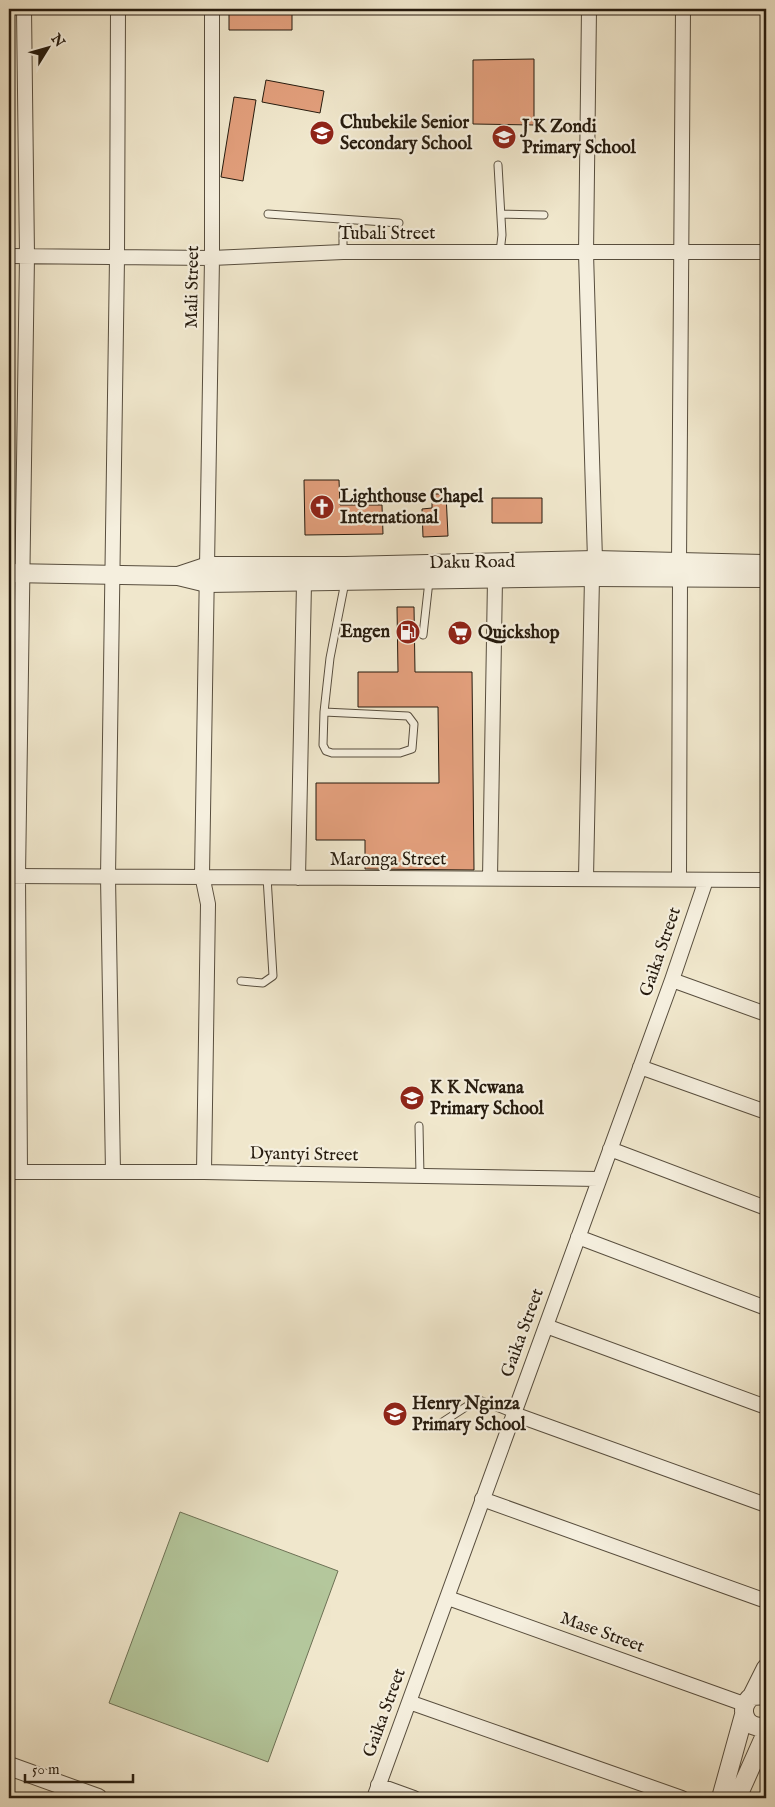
<svg xmlns="http://www.w3.org/2000/svg" width="775" height="1807" viewBox="0 0 775 1807" font-family="'IM FELL English',serif">
<style>
.green{fill:#b4c79c;stroke:#6d7155}
.building{fill:#e19e7b;stroke:#261b0e}
.lines{fill:none;stroke-linecap:round;stroke-linejoin:round}
.service-casing{stroke:#584e3e;stroke-width:9}
.minor-casing{stroke:#584e3e;stroke-width:16}
.tertiary-casing{stroke:#584e3e;stroke-width:20}
.service{stroke:#f5efde;stroke-width:7}
.minor{stroke:#f5efde;stroke-width:14}
.tertiary{stroke:#f5efde;stroke-width:18}
.labels{text-anchor:middle;dominant-baseline:central;stroke-width:4.5;stroke-linejoin:round;paint-order:stroke}
.poi-label{font-size:18px;font-weight:bold;fill:#261b0e;stroke:#f5efde;text-anchor:start}
.street-label{font-size:18px;fill:#261b0e;stroke:#f5efde}
</style>
<rect width="100%" height="100%" fill="#f0e7cc"/>
<filter id="stains"><feTurbulence type="fractalNoise" baseFrequency=".004" numOctaves="4"/><feColorMatrix values="0 0 0 0 .2 0 0 0 0 .09 0 0 0 0 .02 0 0 0 .5 -.17"/></filter>
<radialGradient id="worn" r=".72"><stop offset=".6" stop-color="#630" stop-opacity="0"/><stop offset="1" stop-color="#630" stop-opacity=".3"/></radialGradient>
<path class="green" d="M180 1512 338 1571 268 1762 109 1703Z"/>
<path class="building" d="M229 9H292V30H229Z
M534 59V125L473 124V60Z
M266 80 324 91 320 113 262 102Z
M234 97 256 100 243 181 221 177Z
M304 480H339L340 505H382L383 534 305 535Z
M432 494H446L448 536 423 537 422 509 432 508Z
M492 498H542V523H492Z
M397 607H414L415 672H472L474 870 365 869V840H316V783H439L438 707H358V672H398Z"/>
<g class="lines">
<defs>
<path id="service" d="M498 165 502 235 500 252
M268 214 399 223
M501 214 544 215
M343 220V252
M423 635 429 581
M324 712 408 716 414 724 412 749 400 753H332L326 751 323 745 324 712 330 658 345 582
M241 981 263 983 273 976 267 877
M419 1126 420 1176
M438 1425 475 1401 479 1400 514 1414"/>
<path id="minor" d="M589 9 586 253 595 560
M9 256 212 258 343 252H766
M679 563 683 9
M10 876 766 880
M298 878 304 583
M490 878 495 579
M586 878 592 577
M679 878 680 577
M672 980 766 1014
M640 1067 766 1112
M610 1149 766 1208
M9 1172H204L598 1179
M20 1172 18 876 27 256 24 9
M113 1172 108 877 117 258 118 9
M204 1172 208 904 202 875 212 258V9
M578 1237 766 1308
M546 1326 766 1407
M514 1414 766 1505
M482 1499 766 1601
M448 1598 744 1704
M409 1702 682 1798
M378 1785 414 1798
M374 1798 672 980 706 880"/>
<path id="tertiary" d="M9 573 178 576 207 583 592 577 766 578
M178 576 208 566H346L595 560 766 564
M766 1695 752 1696C736 1709 746 1731 766 1726
M752 1696 766 1668
M9 1766 98 1798
M721 1798 744 1715
M737 1798 766 1733"/>
</defs>
<use href="#service" class="service-casing"/>
<use href="#minor" class="minor-casing"/>
<use href="#tertiary" class="tertiary-casing"/>
<use href="#service" class="service"/>
<use href="#minor" class="minor"/>
<use href="#tertiary" class="tertiary"/>
</g>
<defs>
<symbol id="school-disc" viewBox="-11 -11 22 22"><circle r="9.5" fill="#8f2418" stroke="#f5efde"/><path d="M0-5L7-2L0 1L-7-2ZM-4 1L0 2.5L4 1V4Q0 6-4 4Z" fill="#fff"/></symbol>
<symbol id="church-disc" viewBox="-11 -11 22 22"><circle r="9.5" fill="#8f2418" stroke="#f5efde"/><path d="M-1.2-6h2.4v3.5h3.3v2.4h-3.3V6h-2.4V-.1h-3.3v-2.4h3.3Z" fill="#fff"/></symbol>
<symbol id="fuel-disc" viewBox="-11 -11 22 22"><circle r="9.5" fill="#8f2418" stroke="#f5efde"/><path d="M-5.5-6h7V0h2V4h1.3V-2.5L3-4.5l.8-.8L6-3V5H2.5V1h-1V6h-7ZM-4.2-4.7v3.2H.2V-4.7Z" fill="#fff"/></symbol>
<symbol id="supermarket-disc" viewBox="-11 -11 22 22"><circle r="9.5" fill="#8f2418" stroke="#f5efde"/><path d="M-6-5.5h2.5l.6 2H6L4.5 2H-2.5L-4.4-4H-6ZM-1.5 3.2a1.3 1.3 0 1 0 .1 0ZM3 3.2a1.3 1.3 0 1 0 .1 0Z" fill="#fff"/></symbol>
</defs>
<g fill-rule="evenodd">
<use href="#school-disc" x="308" y="119" width="28" height="28"/>
<use href="#school-disc" x="490" y="123" width="28" height="28"/>
<use href="#church-disc" x="308" y="493" width="28" height="28"/>
<use href="#fuel-disc" x="394" y="618" width="28" height="28"/>
<use href="#supermarket-disc" x="446" y="619" width="28" height="28"/>
<use href="#school-disc" x="398" y="1084" width="28" height="28"/>
<use href="#school-disc" x="381" y="1400" width="28" height="28"/>
</g>
<g class="labels">
<g class="poi-label">
<text x="340" y="123">Chubekile Senior<tspan x="340" dy="21">Secondary School</tspan></text>
<text x="522" y="127">J K Zondi<tspan x="522" dy="21">Primary School</tspan></text>
<text x="340" y="497">Lighthouse Chapel<tspan x="340" dy="21">International</tspan></text>
<text x="390" y="632" text-anchor="end">Engen</text>
<text x="478" y="633">Quickshop</text>
<text x="430" y="1088">K K Ncwana<tspan x="430" dy="21">Primary School</tspan></text>
<text x="412" y="1404">Henry Nginza<tspan x="412" dy="21">Primary School</tspan></text>
</g>
<g class="street-label">
<text x="387" y="234">Tubali Street</text>
<text transform="translate(193 287) rotate(-89)">Mali Street</text>
<text transform="translate(472 563) rotate(-1)">Daku Road</text>
<text x="388" y="860">Maronga Street</text>
<text transform="translate(661 952) rotate(-71)">Gaika Street</text>
<text transform="translate(304 1155) rotate(1)">Dyantyi Street</text>
<text transform="translate(523 1333) rotate(-70)">Gaika Street</text>
<text transform="translate(602 1633) rotate(20)">Mase Street</text>
<text transform="translate(385 1713) rotate(-70)">Gaika Street</text>
</g>
</g>
<rect width="775" height="1807" fill="none" stroke="#f0e7cc" stroke-width="30"/>
<rect x="10" y="10" width="755" height="1787" fill="none" stroke="#261b0e" stroke-width="2.5"/>
<rect x="15" y="15" width="745" height="1777" fill="none" stroke="#261b0e"/>
<g transform="translate(48 48) rotate(53)" stroke="#f5efde" stroke-width="4" paint-order="stroke">
<path d="M0-4L9 19L0 12L-9 19Z" fill="#261b0e"/>
<text y="-8" font-size="14" font-weight="bold" text-anchor="middle" fill="#261b0e">N</text>
</g>
<path d="M25 1774v8h108v-8" fill="none" stroke="#261b0e" stroke-width="2.5"/>
<text x="32" y="1774" font-size="15" fill="#261b0e" stroke="#f5efde" stroke-width="4" paint-order="stroke">50 m</text>
<rect width="100%" height="100%" filter="url(#stains)"/>
<rect width="100%" height="100%" fill="url(#worn)"/>
</svg>
